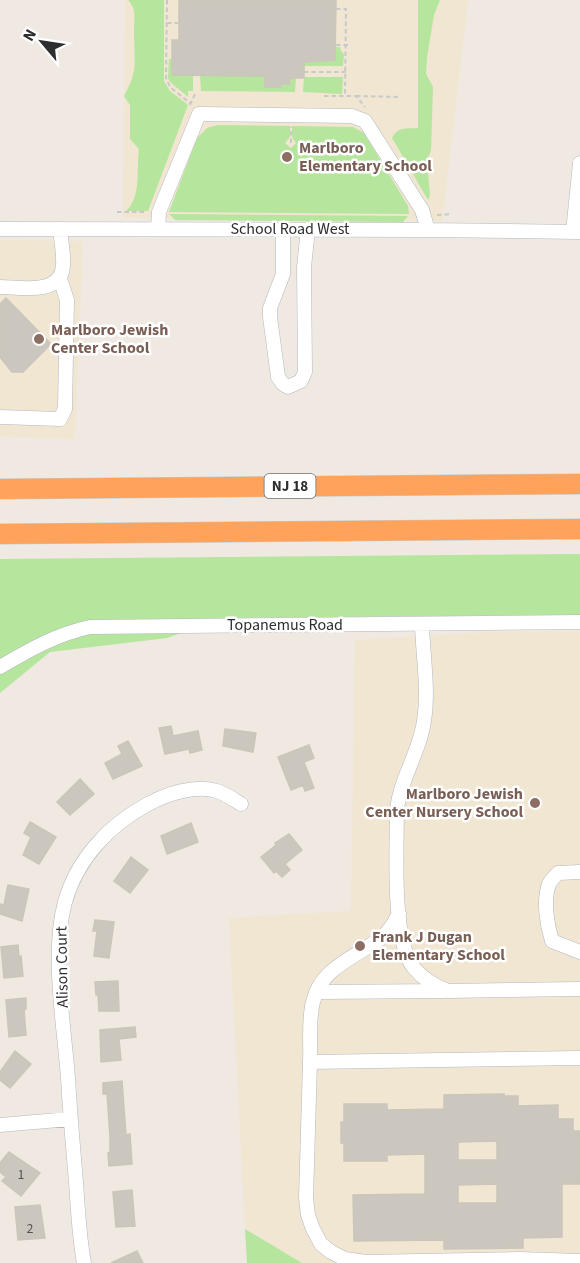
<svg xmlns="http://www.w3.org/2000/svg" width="580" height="1263" viewBox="0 0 580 1263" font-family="'Source Sans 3',sans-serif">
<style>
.education{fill:#f0e6d1}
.green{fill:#b6e59e}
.building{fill:#cbc7bf;stroke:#cbc5ba;stroke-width:1.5;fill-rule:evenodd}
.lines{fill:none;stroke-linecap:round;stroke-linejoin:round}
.minor-casing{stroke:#b4b7c1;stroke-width:15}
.highway-casing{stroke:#c9c9c9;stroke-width:21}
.path{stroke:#c9c9c9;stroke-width:2;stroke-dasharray:4.5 3;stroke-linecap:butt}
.minor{stroke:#fff;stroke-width:14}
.highway{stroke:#ffa35c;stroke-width:20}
.education-dot{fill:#8d6e63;stroke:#fff;stroke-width:2}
.labels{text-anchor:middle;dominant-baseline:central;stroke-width:5;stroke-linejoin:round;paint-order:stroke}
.number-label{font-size:14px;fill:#555452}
.shield{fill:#fff;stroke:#6d6d6d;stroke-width:1.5}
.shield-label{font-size:15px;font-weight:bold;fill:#2e2e2e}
.education-label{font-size:16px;font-weight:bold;fill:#785e54;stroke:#fff;text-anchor:start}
.street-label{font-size:16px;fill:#2e2e2e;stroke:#fff}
</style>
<rect width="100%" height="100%" fill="#efe9e1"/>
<path class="education" d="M125 0H468L442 221 123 218Z
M0 240 83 241 75 439 0 436Z
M580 631V1263H302L245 1229 229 918 351 911 355 640 490 632Z"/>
<path class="green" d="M128 0H164V81L170 91 188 105 148 211H126C142 197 136 168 139 149L130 139V105L124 96C139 69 134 60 134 31 134 20 137 9 128 0Z
M418 0H440L434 15 427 57 426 74 433 87 431 150 427 161 430 196 428 200 392 138C398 126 407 129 418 128Z
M335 47H340L341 51 344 54 343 66H304V62L335 60Z
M169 59H172V75H193V91H188V97L170 82 168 78Z
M200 75 265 76V87H281V84H289V77L296 78 295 92 201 91Z
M304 77H343L342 94 303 92Z
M218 125 290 126V137L285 143 291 148 296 143 292 137V126L353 127 364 133 408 206 409 214 169 212 197 138 207 128Z
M169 214 408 216 403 222 175 220Z
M580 554V615L223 618 167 638 50 652 0 693V559Z
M245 1229 302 1263H247Z"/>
<path class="building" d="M179 0H336L335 60 304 62V78H289L290 84H281V87H265V76L172 75V40H179Z
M6 298 51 344 23 372H12L0 357V304Z
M171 726 173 736 198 731 202 750 190 753 189 749 165 754 159 728Z
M225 729 256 733 253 752 223 746Z
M128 741 142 766 113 779 105 763 122 754 118 746Z
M309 745 314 758 304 762 314 788 305 791 303 785 291 790 278 757Z
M80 779 94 794 70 815 57 802Z
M30 822 56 837 39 864 23 855 31 837 24 833Z
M191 823 198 842 167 854 161 836Z
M289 834 302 850 285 864 290 870 282 877 276 871 274 873 261 857 276 845 275 843Z
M131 857 148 870 130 893 114 881Z
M8 885 29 889 22 921 0 914V904L4 905Z
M95 920 114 922 109 958 94 956 97 931H93Z
M18 945 19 957 21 956 23 976 4 978 1 947Z
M118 981 119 1011H99L98 995H96L95 982Z
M26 998V1009L24 1010 26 1035 9 1037 6 1000Z
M135 1027 136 1037 119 1039 121 1060 101 1062 100 1030Z
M15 1051 31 1064 10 1088 0 1080V1072Z
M122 1081 126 1135 130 1134 132 1164 109 1166 108 1153 110 1152V1136L107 1094H103V1083Z
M504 1094V1096H518V1106L558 1105V1119H573V1131H580V1184H562V1237L523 1238V1248L444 1249V1240L354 1241 353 1195 425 1194V1154L387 1155V1161H344V1143H341V1122H344V1104H387V1110L444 1109V1095ZM497 1141V1160H458V1142ZM497 1184V1203H458V1185Z
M9 1152 40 1173 21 1196 2 1181 6 1177 0 1172V1163Z
M132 1190 135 1226 116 1227 113 1192Z
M40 1205 45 1238 18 1240 15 1207Z
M137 1251 143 1263H111Z"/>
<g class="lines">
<defs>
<path id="minor" d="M0 229 428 230 580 232
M158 229 159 212 199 114 352 116 365 121 422 210 428 230
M283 229V274L270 308V317L278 377 283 384 288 387 301 381 305 372 304 267 308 229
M573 232 580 163
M0 287C20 287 61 296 63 266 64 254 61 241 60 229
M0 417 60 419 65 409 67 300 60 279
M422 625C423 660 431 700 421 735 414 761 400 783 397 809 397 846 391 941 414 968 423 979 435 986 448 991L580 989
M0 667C29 650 57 634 90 627L580 622
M580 872 558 873C555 876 551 880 549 884 543 901 547 925 552 941L580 952
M399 914C394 923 390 931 382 937 358 957 321 966 313 1002 308 1021 311 1043 310 1062L580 1058
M317 992 444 991
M310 1062 306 1198 308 1215 313 1229 321 1244 331 1252 345 1259 366 1262 519 1259 580 1261
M0 1125 70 1119
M84 1263C79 1236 78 1209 76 1182 73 1147 70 1113 68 1078 64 1025 51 953 65 902 77 859 109 825 148 804 167 794 196 784 217 791 226 794 233 799 241 804"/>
<path id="highway" d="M0 489 580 484
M0 534 580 529"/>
</defs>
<use href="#minor" class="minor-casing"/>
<use href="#highway" class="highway-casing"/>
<path class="path" d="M167 0 166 78 170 87 191 104
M336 9H346L345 96
M167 23H179
M336 45H348
M304 72H347
M324 96H356L365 107
M356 96 400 97
M190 105 195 94
M291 143V127
M117 212H147
M437 215 452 214"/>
<use href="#minor" class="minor"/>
<use href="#highway" class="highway"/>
</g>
<g class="education-dot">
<circle cx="287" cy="157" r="6"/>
<circle cx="39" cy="339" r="6"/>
<circle cx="535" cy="803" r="6"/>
<circle cx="360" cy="946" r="6"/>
</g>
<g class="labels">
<g class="number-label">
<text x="21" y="1175">1</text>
<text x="30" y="1229">2</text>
</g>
<rect class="shield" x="264.5" y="474" width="51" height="24" rx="4.5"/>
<g class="shield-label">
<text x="290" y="486">NJ 18</text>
</g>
<g class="education-label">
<text x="299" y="148">Marlboro<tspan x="299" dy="18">Elementary School</tspan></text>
<text x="51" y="330">Marlboro Jewish<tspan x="51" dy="18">Center School</tspan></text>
<text x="523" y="794" text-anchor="end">Marlboro Jewish<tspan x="523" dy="18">Center Nursery School</tspan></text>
<text x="372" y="937">Frank J Dugan<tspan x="372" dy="18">Elementary School</tspan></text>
</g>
<g class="street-label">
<text x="290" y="229">School Road West</text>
<text x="285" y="625">Topanemus Road</text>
<text transform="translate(62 967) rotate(-91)">Alison Court</text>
</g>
</g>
<g transform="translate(42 42) rotate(299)" stroke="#ffffff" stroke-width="4.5" paint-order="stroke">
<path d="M0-4.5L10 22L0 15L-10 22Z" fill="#2e2e2e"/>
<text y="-9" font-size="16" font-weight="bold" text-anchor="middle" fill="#2e2e2e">N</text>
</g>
</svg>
